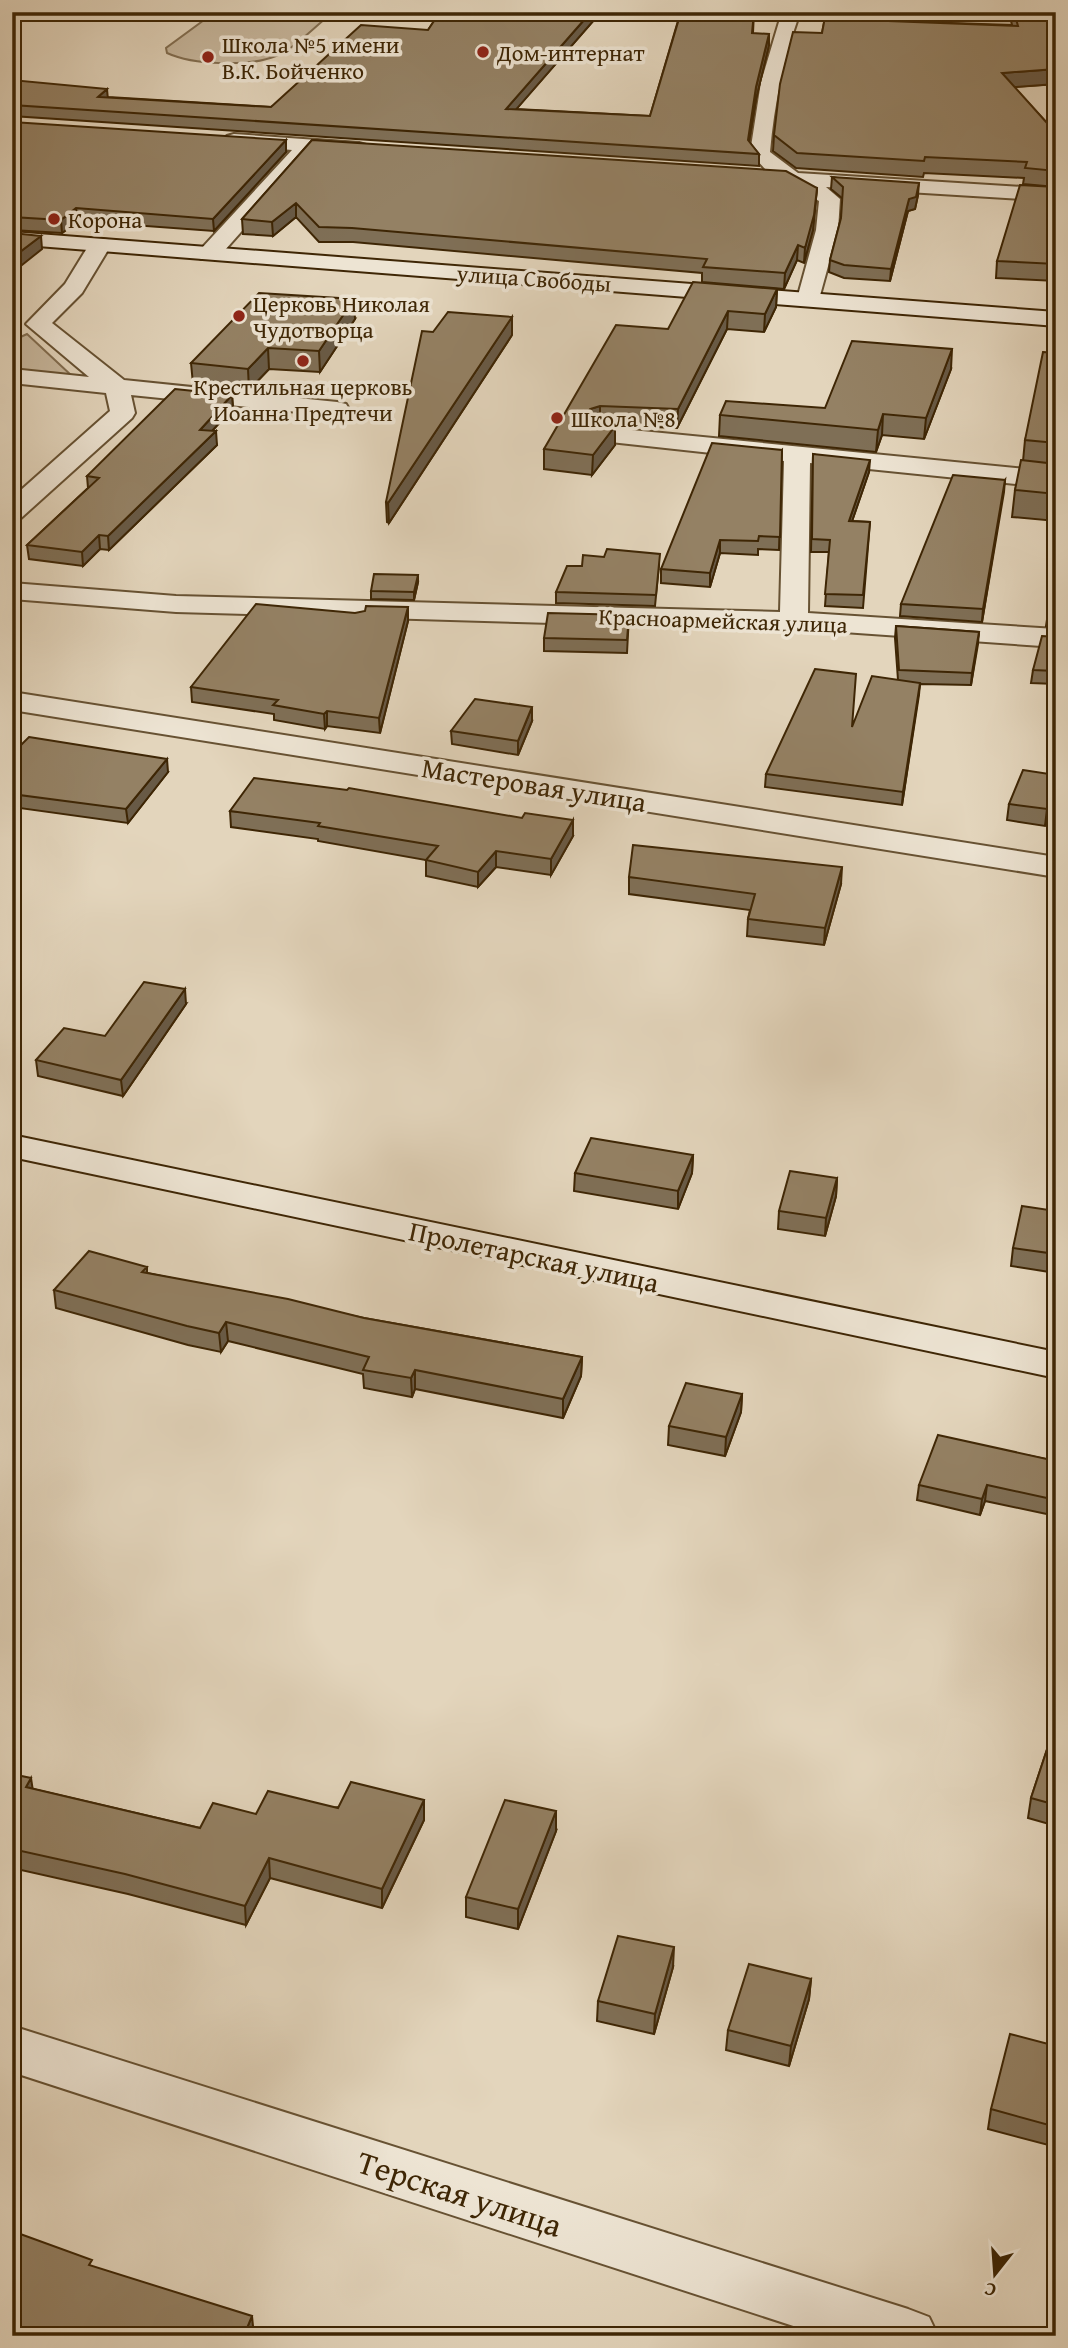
<svg xmlns="http://www.w3.org/2000/svg" width="1068" height="2348" viewBox="0 0 1068 2348" font-family="'Gentium Book Plus',serif">
<style>
.green{fill:#c7b79d;stroke:#826e51;stroke-width:2}
.lines{fill:none;stroke-linecap:round;stroke-linejoin:round}
.street-casing{stroke:#675233;stroke-width:4}
.secondary-casing{stroke:#3e2605;stroke-width:4}
.street{fill:#ede4d3;fill-rule:evenodd}
.secondary{fill:#ede4d3;fill-rule:evenodd}
.wall{fill:#7f6f56;stroke:#3e2605;stroke-width:2}
.shaded-wall{fill:#685a46;stroke:#3e2605;stroke-width:2}
.building{fill:#948164;stroke:#3e2605;stroke-width:2}
.poi-dot{fill:#8f2418;stroke:#ede4d3;stroke-width:2.5}
.labels{text-anchor:middle;dominant-baseline:central;stroke-width:7;stroke-linejoin:round;paint-order:stroke}
.far-poi-label{font-size:23px;fill:#3e2605;stroke:#ede4d3;text-anchor:start}
.far-street-label{font-size:23px;fill:#3e2605;stroke:#ede4d3}
.street-label{font-size:28px;fill:#3e2605;stroke:#ede4d3}
.near-street-label{font-size:33px;fill:#3e2605;stroke:#ede4d3}
</style>
<rect width="100%" height="100%" fill="#e3d5bc"/>
<filter id="stains"><feTurbulence type="fractalNoise" baseFrequency=".00286" numOctaves="4"/><feColorMatrix values="0 0 0 0 .2 0 0 0 0 .09 0 0 0 0 .02 0 0 0 .5 -.17"/></filter>
<radialGradient id="worn" r=".72"><stop offset=".6" stop-color="#630" stop-opacity="0"/><stop offset="1" stop-color="#630" stop-opacity=".3"/></radialGradient>
<path class="green" d="M215 12H333C317 25 294 49 276 56 249 67 193 65 167 53L166 48Z
M927 12H1031L1034 32 928 30Z
M27 334 72 376 12 370V341Z"/>
<g class="lines">
<defs>
<path id="street" d="M782 12H800C784 58 774 104 770 152L798 173 1056 189V201L826 187 840 199 838 230 819 299 816 304H800L797 299 816 230 819 201 790 185 740 180 737 176 740 172 767 171 750 153 761 82Z
M234 134 359 143 366 145 369 149 366 153 359 155 312 152 217 259H201L198 254 201 249 292 150 227 144 224 140 227 136Z
M100 239 108 240 111 245 82 293 52 323 124 380 337 402 346 404 349 409 346 414 337 416 131 395 135 413 132 418 21 518 12 520V498L110 411 106 393 12 383V369L89 377 26 324 65 284 92 240Z
M601 427 1056 472V488L810 463 808 613 1056 629V647L829 631 176 612 12 599V583L176 596 780 612 784 461 592 440 588 435 592 430Z
M12 692 1056 857V877L12 710Z
M12 2026 908 2309 929 2317 938 2336H824L12 2072Z"/>
<path id="secondary" d="M12 232 1056 312V326L12 244Z
M12 1135 1056 1352V1378L12 1157Z"/>
</defs>
<use href="#street" class="street-casing"/>
<use href="#secondary" class="secondary-casing"/>
<use href="#street" class="street"/>
<use href="#secondary" class="secondary"/>
</g>
<path class="wall" d="M440 12H601L516 109 650 116 680 14H676V12H754L753 33 769 45 756 99 749 142 759 154V166L12 116V80L108 97 271 107 428 30Z
M826 12H891L890 21 1012 25 1009 12H1056V84L1014 87 1056 133V187L1023 184 1024 178 924 173 923 177 796 168 773 151 774 135 822 33Z
M12 122 286 152 214 231 78 221 62 233 12 230Z
M312 140 817 188 813 230 804 263 797 260 784 289 702 282V273L353 242H319L296 217 273 236 243 234 242 219Z
M832 177 918 195 915 209 908 211 890 281 844 278 829 272 830 260 841 218 843 199 831 189Z
M1056 187V281L996 278 997 261Z
M777 289 776 307 764 332 727 329 677 428 602 425 615 445 592 475 544 469V449L668 329Z
M355 319 320 372 269 369 249 390 193 384 191 363Z
M512 335 389 523 387 522 386 502Z
M1056 353V521L1012 517 1015 490 1023 461 1025 440Z
M951 369 924 439 882 435 876 452 719 436 720 415 825 408Z
M232 395 233 408 212 431 217 445 109 550 100 549 83 566 29 559 27 545 88 488 87 476Z
M782 450 779 550 758 549V555L720 553 710 587 661 583V569Z
M813 454 869 472 852 521 870 522 863 608 825 606 829 552H811Z
M1005 480 982 622 900 616 901 604Z
M659 565 655 606 556 603V592L582 566Z
M418 582 414 600 371 599V591Z
M1056 583V627L1046 626 1048 613Z
M629 615 627 653 544 651V638Z
M408 621 380 733 327 726 325 729 274 720V714L192 702 191 687Z
M896 626 979 632 971 685 920 684 902 805 765 787 766 774 852 726 898 680 895 638Z
M1056 637V684L1031 683 1033 670Z
M532 721 518 755 452 744 451 731Z
M12 754 168 772 128 823 12 807Z
M1056 785V796L1045 826 1007 820 1009 804Z
M230 811 573 836 551 875 496 867 478 887 426 876V860L318 841V839L231 827Z
M629 877 841 884 824 945 747 936 748 919 750 910 629 894Z
M186 1004 123 1096 38 1076 36 1060 105 1036Z
M693 1155 692 1173 678 1209 574 1191 575 1173Z
M837 1178 836 1196 825 1236 778 1229 779 1211Z
M1056 1211V1273L1011 1266 1013 1248Z
M147 1267V1273L364 1318 582 1357 581 1376 563 1418 415 1389 412 1397 364 1388 363 1374 228 1341 221 1352 188 1345 56 1308 54 1290Z
M742 1394 741 1412 725 1456 668 1445 669 1426Z
M1026 1455 1056 1461V1516L985 1501 980 1515 917 1500 919 1485Z
M1056 1722V1826L1028 1818 1031 1798Z
M12 1774 33 1789 200 1828 256 1814 424 1800V1820L382 1908 270 1878 246 1925 128 1894 12 1868Z
M556 1831 518 1929 466 1917V1897Z
M673 1967 654 2034 597 2021 598 2001Z
M811 1979 809 1999 789 2066 726 2050 728 2030Z
M1056 2046V2147L988 2129 991 2109Z"/>
<path class="shaded-wall" d="M12 12H31L12 23Z
M591 12H601L506 121V109Z
M769 34V45L756 99 747 153 748 140 756 87Z
M1056 69V84L1001 88 1002 73Z
M107 89 108 100 98 97Z
M286 140V152L214 231 213 219Z
M919 183 918 195 915 209 908 211 890 281 891 269 909 199Z
M817 188 813 230 804 263 805 248Z
M296 203V217L273 236 272 222Z
M76 208 78 221 62 233 61 220Z
M41 236 42 249 12 273V258Z
M798 245 797 260 784 289 785 273Z
M777 289 776 307 764 332 765 314Z
M354 299 355 319 320 372 319 351Z
M728 311 727 329 677 428 678 409Z
M512 317V335L389 523 388 503Z
M268 348 269 369 249 390 248 369Z
M952 349 951 369 924 439 926 418Z
M232 395 233 408 201 443 200 430Z
M600 406V425L590 428 586 418 590 409Z
M883 414 882 435 876 452 878 430Z
M615 426V445L592 475 593 455Z
M216 431 217 445 109 550 108 536Z
M870 460 869 472 848 533 849 521Z
M1005 480 1004 492 982 622 983 609Z
M99 535 100 549 83 566 82 552Z
M720 540V553L710 587V573Z
M418 575V582L414 600V592Z
M408 607V621L380 733 379 718Z
M979 632 978 644 971 685 972 673Z
M920 683 919 695 902 805 903 792Z
M532 707V721L518 755V741Z
M327 711V726L325 729 324 714Z
M167 759 168 772 128 823 126 809Z
M1056 785V796L1045 826 1047 809Z
M573 820V836L551 875V859Z
M496 851V867L478 887V872Z
M842 867 841 884 824 945 825 928Z
M185 989 186 1004 123 1096 121 1080Z
M693 1155 692 1173 678 1209V1191Z
M837 1178 836 1196 825 1236 826 1218Z
M226 1322 228 1341 221 1352 219 1333Z
M582 1357 581 1376 563 1418V1399Z
M415 1370V1389L412 1397 411 1378Z
M742 1394 741 1412 725 1456 726 1437Z
M987 1485 985 1501 980 1515 982 1499Z
M31 1778 34 1798 26 1787Z
M424 1800V1820L382 1908V1889Z
M556 1811V1831L518 1929V1909Z
M269 1858 270 1878 246 1925 245 1906Z
M674 1947 673 1967 654 2034 655 2014Z
M811 1979 809 1999 789 2066 791 2046Z
M252 2316 254 2336 247 2328Z"/>
<path class="building" d="M440 12H591L506 109 650 116 681 12H754L752 33 769 34 756 87 748 140 759 154 12 105V80L107 89 98 97 271 107 361 25 428 30Z
M826 12H890L889 21 1018 26 1014 12H1056V69L1002 73 1056 133V171L1025 168 1027 162 925 157 924 161 797 153 774 135 780 84 793 32 822 33Z
M12 122 286 140 213 219 76 208 61 220 12 217Z
M312 140 786 171 817 188 814 215 805 248 798 245 785 273 703 267 707 259 352 228 319 227 296 203 272 222 242 219Z
M832 177 919 183 916 197 909 199 891 269 844 265 830 260 841 218 843 187Z
M1020 185 1056 187V264L997 261Z
M12 233 41 236 12 258Z
M693 282 777 289 765 314 728 311 678 409 600 406 590 409 586 418 592 424 615 426 593 455 544 449 616 325 668 329Z
M259 293 354 299 319 351 268 348 248 369 191 363Z
M448 312 512 317 388 503 386 502 422 331 433 332Z
M852 341 952 349 926 418 883 414 878 430 720 415 726 401 825 408Z
M1043 352 1056 353V443L1025 440Z
M175 389 232 395 200 430 216 431 108 536 99 535 82 552 27 545 99 478 87 476Z
M712 443 782 450 780 537 759 536 758 541 720 540 710 573 661 569Z
M813 454 870 460 849 521 870 522 863 595 825 594 830 540 812 539Z
M1021 460 1056 464V494L1015 490Z
M953 475 1005 480 983 609 901 604Z
M607 549 660 554 656 595 556 592 567 566H582L583 555 604 557Z
M374 574 418 575 414 592 371 591Z
M1056 583V614L1048 613Z
M256 604 355 613 365 611 366 606 408 607 379 718 327 711 324 714 273 705 278 700 191 687Z
M548 613 629 615 627 640 544 638Z
M896 626 979 632 972 673 899 670Z
M1042 636 1056 637V671L1033 670Z
M815 669 856 674 852 727 872 676 920 683 903 792 766 774Z
M475 699 532 707 518 741 451 731Z
M29 737 167 759 126 809 12 794V754Z
M1023 770 1056 775V785L1047 809 1009 804Z
M254 778 347 790 349 788 522 818 525 813 573 820 551 859 496 851 478 872 426 860 438 846 318 826 320 823 230 811Z
M633 845 842 867 825 928 748 919 755 894 629 877Z
M144 982 185 989 121 1080 36 1060 64 1028 105 1036Z
M591 1138 693 1155 678 1191 575 1173Z
M790 1171 837 1178 826 1218 779 1211Z
M1022 1206 1056 1211V1254L1013 1248Z
M89 1251 147 1267 142 1272 288 1299 364 1318 582 1357 563 1399 415 1370 411 1378 363 1370 369 1357 226 1322 219 1333 187 1326 54 1290Z
M686 1383 742 1394 726 1437 669 1426Z
M938 1435 1056 1461V1500L987 1485 982 1499 919 1485Z
M1056 1722V1805L1031 1798Z
M12 1774 31 1778 26 1787 200 1828 213 1803 256 1814 268 1791 338 1808 351 1782 424 1800 382 1889 269 1858 245 1906 125 1874 12 1849Z
M505 1800 556 1811 518 1909 466 1897Z
M618 1936 674 1947 655 2014 598 2001Z
M749 1964 811 1979 791 2046 728 2030Z
M1010 2034 1056 2046V2127L991 2109Z
M12 2231 92 2260 89 2265 252 2316 247 2328 273 2336H12Z"/>
<g class="poi-dot">
<circle cx="483" cy="52" r="7"/>
<circle cx="208" cy="57" r="7"/>
<circle cx="54" cy="219" r="7"/>
<circle cx="239" cy="316" r="7"/>
<circle cx="303" cy="361" r="7"/>
<circle cx="557" cy="418" r="7"/>
</g>
<g class="labels">
<g class="far-poi-label">
<text x="222" y="44">Школа №5 имени<tspan x="222" dy="26">В.К. Бойченко</tspan></text>
<text x="497" y="52">Дом-интернат</text>
<text x="68" y="219">Корона</text>
<text x="253" y="303">Церковь Николая<tspan x="253" dy="26">Чудотворца</tspan></text>
<text x="303" y="386" text-anchor="middle">Крестильная церковь<tspan x="303" dy="26">Иоанна Предтечи</tspan></text>
<text x="571" y="418">Школа №8</text>
</g>
<g class="far-street-label">
<text transform="translate(534 278) rotate(4)">улица Свободы</text>
<text transform="translate(723 620) rotate(2)">Красноармейская улица</text>
</g>
<g class="street-label">
<text transform="translate(534 784) rotate(9)">Мастеровая улица</text>
<text transform="translate(534 1256) rotate(12)">Пролетарская улица</text>
</g>
<g class="near-street-label">
<text transform="translate(460 2193) rotate(18)">Терская улица</text>
</g>
</g>
<rect width="1068" height="2348" fill="none" stroke="#e3d5bc" stroke-width="42"/>
<rect x="14" y="14" width="1040" height="2320" fill="none" stroke="#3e2605" stroke-width="3.5"/>
<rect x="21" y="21" width="1026" height="2306" fill="none" stroke="#3e2605" stroke-width="2"/>
<g transform="translate(995 2274) rotate(197)" stroke="#ede4d3" stroke-width="5" paint-order="stroke">
<path d="M0-5L12 26L0 18L-12 26Z" fill="#3e2605"/>
<text y="-10" font-size="19" font-weight="bold" text-anchor="middle" fill="#3e2605">С</text>
</g>
<rect width="100%" height="100%" filter="url(#stains)"/>
<rect width="100%" height="100%" fill="url(#worn)"/>
</svg>
